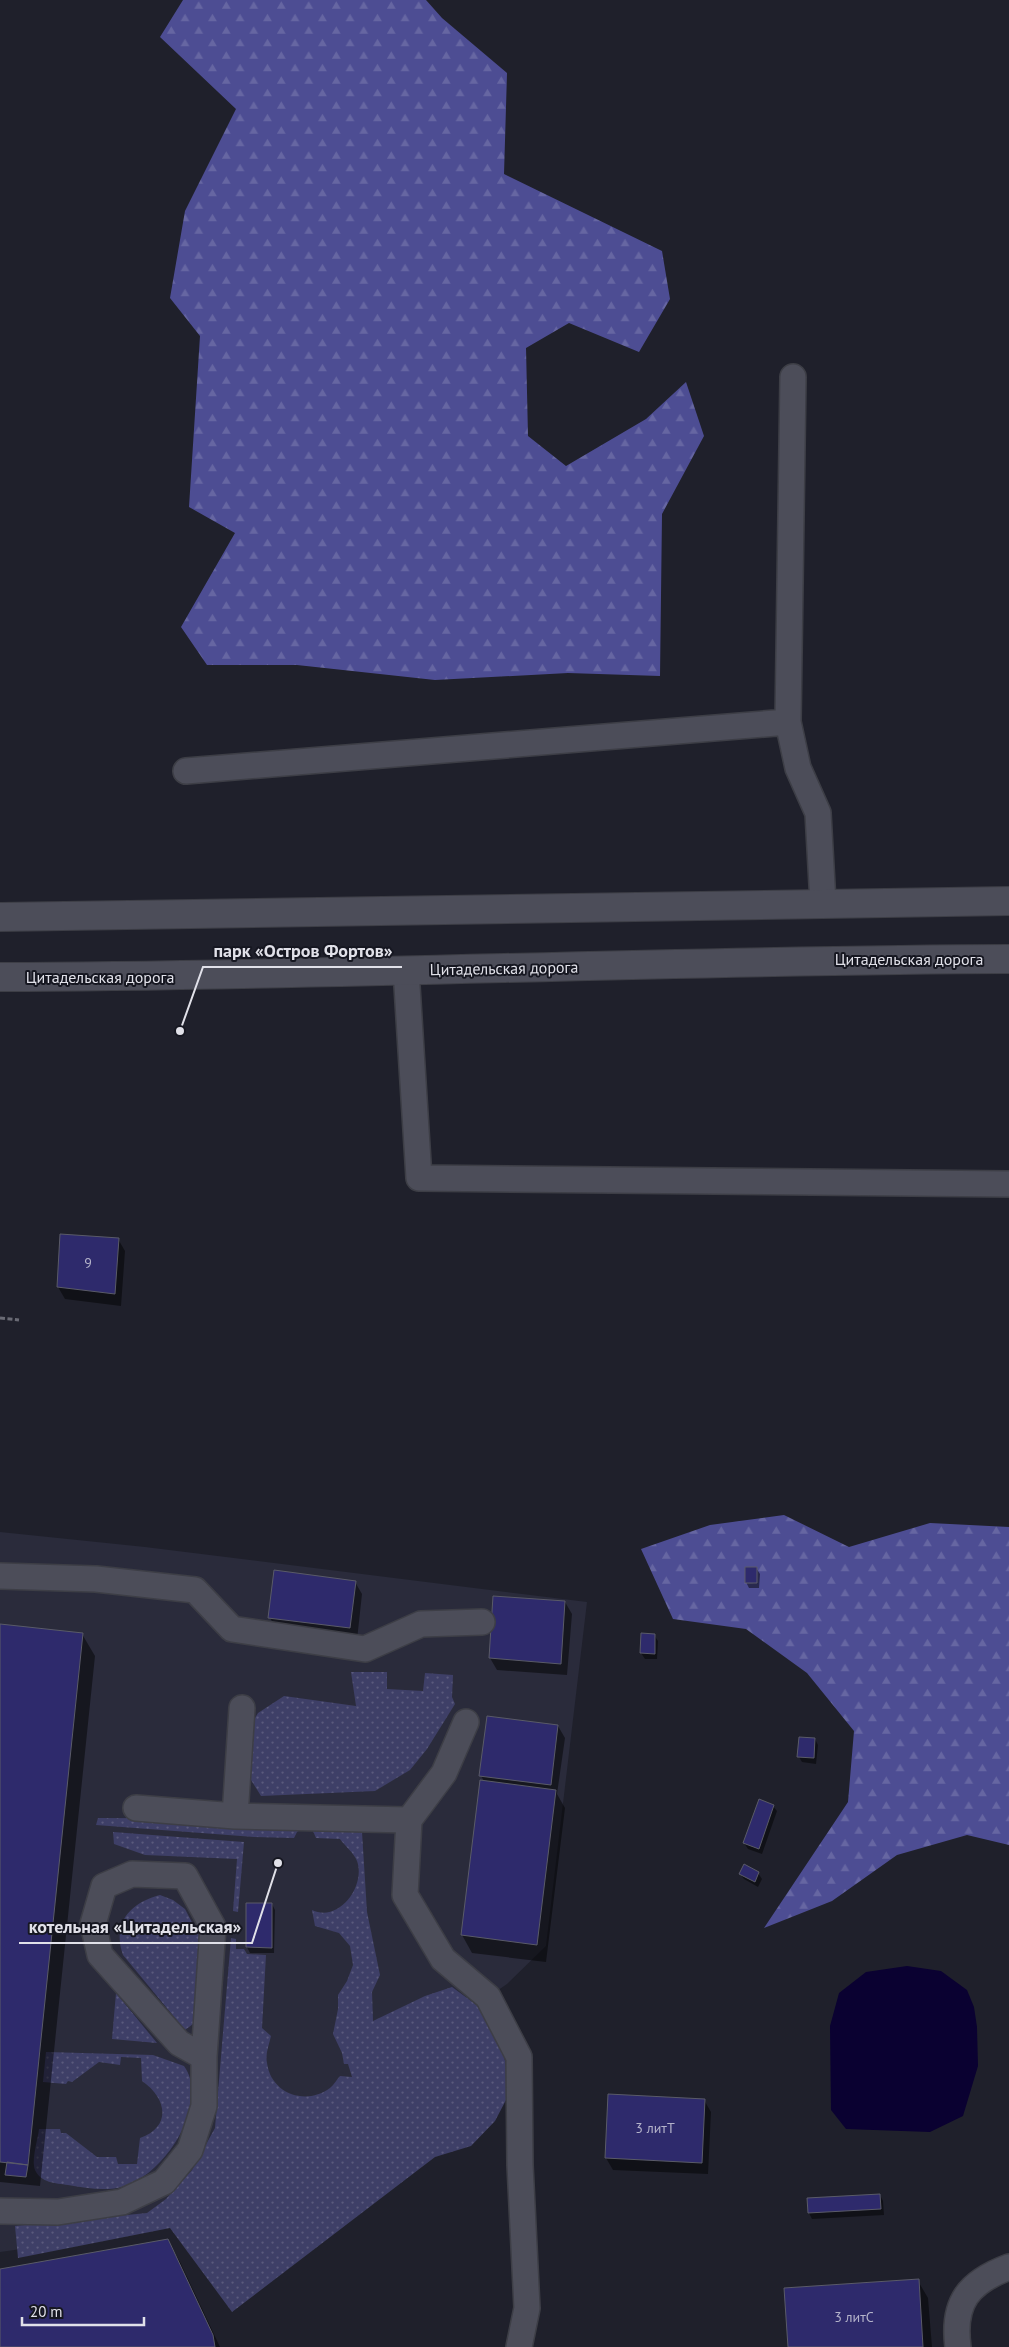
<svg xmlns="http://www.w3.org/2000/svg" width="1009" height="2347" viewBox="0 0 1009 2347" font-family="'PT Sans',sans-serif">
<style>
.built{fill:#2a2b3b}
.grass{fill:url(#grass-dots)}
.forest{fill:url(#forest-firs)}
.water{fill:#0a0131}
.shadow{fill:#0007}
.building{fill:#2e2a6c;stroke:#5a5b68}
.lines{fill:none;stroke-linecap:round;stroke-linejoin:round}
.lane-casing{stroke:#3d3e46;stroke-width:28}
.secondary-casing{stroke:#3d3e46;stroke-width:30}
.path{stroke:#6a6b75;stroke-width:3;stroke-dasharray:5 2.5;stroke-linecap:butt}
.lane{stroke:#4c4d59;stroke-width:25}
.secondary{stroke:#4c4d59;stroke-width:28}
.labels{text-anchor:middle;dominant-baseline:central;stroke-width:4;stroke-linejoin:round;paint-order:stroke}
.number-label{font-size:14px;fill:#b4b3ca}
.street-label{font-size:16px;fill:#e1e1e9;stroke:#161721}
.leader{fill:none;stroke:#e1e1e9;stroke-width:2}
.callout-dot{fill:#e1e1e9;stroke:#161721;stroke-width:2}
.callout-label{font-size:18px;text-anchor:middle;font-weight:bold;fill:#e1e1e9;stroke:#161721;stroke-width:4;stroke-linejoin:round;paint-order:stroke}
</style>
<defs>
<pattern id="grass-dots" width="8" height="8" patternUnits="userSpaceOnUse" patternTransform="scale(1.25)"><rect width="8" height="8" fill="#3e3f67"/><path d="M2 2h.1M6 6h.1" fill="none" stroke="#5a5a7d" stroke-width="1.8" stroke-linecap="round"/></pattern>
<pattern id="forest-firs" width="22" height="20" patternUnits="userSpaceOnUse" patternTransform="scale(1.25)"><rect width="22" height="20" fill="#4d4d93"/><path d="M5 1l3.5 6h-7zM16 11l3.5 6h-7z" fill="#6666a2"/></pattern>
</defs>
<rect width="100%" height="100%" fill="#1f202b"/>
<path class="built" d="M0 1532 145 1547 587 1602 546 1946 507 1984 488 1997 216 2183 151 2231 0 2252Z"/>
<path class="grass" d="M351 1672H387V1689L423 1691 425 1673 453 1675 452 1697 455 1704 427 1749 410 1770 375 1791 261 1796 246 1772 249 1728 258 1713 284 1696 356 1706Z
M98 1818 335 1819 362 1832 367 1912 380 1975 372 1992 373 2021 425 1996 452 1987 493 2017 502 2045 508 2077 506 2100 495 2121 471 2146 435 2157 232 2312 170 2228 18 2258 15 2226 147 2213 166 2199 192 2170 215 2128 231 1938 236 1939V1949H244L247 1954 266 1955 262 2028 271 2036C269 2045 265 2054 267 2063 271 2094 306 2106 330 2088 334 2085 337 2079 340 2076L352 2077 348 2064H344L342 2053 333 2034 338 2009V1995L347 1981 353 1965 350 1946 339 1933 315 1926 312 1910C339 1923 366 1886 357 1861 354 1853 345 1846 340 1839L316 1838 313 1831 303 1828 297 1832 294 1838 254 1837 96 1825Z
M113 1832 244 1842 238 1912 233 1911 237 1859 145 1855 114 1844Z
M160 1895 173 1900 185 1909 200 1938 193 2024 185 2030 123 1955C112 1924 129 1903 160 1895Z
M116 1993 157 2043 112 2039Z
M46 2052 153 2055 184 2066C211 2104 164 2174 125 2186 106 2192 87 2188 68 2185 55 2183 41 2183 35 2170 31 2160 38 2139 39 2129H60L61 2133H66L97 2157H116L118 2164H137L140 2138C172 2127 167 2098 142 2081L141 2058 121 2057 120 2065 99 2062 72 2082 68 2081 66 2084 43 2082Z"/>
<path class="forest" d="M183 0H426L442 18 507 73 504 174 662 251 670 299 639 352 569 323 526 348 528 436 566 466 646 419 686 382 704 436 662 514 660 676 568 673 435 680 297 665H207L181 627 235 533 189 507 200 336 170 298 185 211 236 109 160 37Z
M784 1515 849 1547 930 1523 1009 1527V1845L967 1835 897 1855 832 1901 764 1928 848 1802 854 1731 807 1673 746 1629 673 1619 641 1549 710 1525Z"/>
<path class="water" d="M907 1966 941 1971 967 1990 974 2007 977 2027 978 2066 963 2116 930 2132 846 2129 831 2110 830 2026 839 1993 866 1972Z"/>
<path class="shadow" d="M118 1239 125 1251 121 1306 65 1299 58 1287Z
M756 1568 760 1574 759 1588H749L746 1582Z
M355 1582 362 1594 357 1640 277 1630 270 1618Z
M565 1602 572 1614 567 1675 497 1670 490 1658Z
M0 1625 82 1634 95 1656 40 2186 0 2182Z
M654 1635 658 1641 657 1659H645L641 1653Z
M558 1726 565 1738 557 1794 565 1808 546 1962 472 1953 462 1935 484 1781 481 1776Z
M815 1739 818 1745 816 1764 802 1762 799 1757Z
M773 1806 777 1811 762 1854 748 1849 744 1843Z
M744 1866 758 1873 762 1879 758 1887 744 1879 740 1874Z
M272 1904 275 1910 274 1953H250L247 1947Z
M704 2100 711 2112 708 2174 613 2170 606 2158Z
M880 2195 883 2201 884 2215 812 2219 809 2213Z
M168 2240 180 2262 220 2347H0V2271Z
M918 2281 928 2298 932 2347H790Z"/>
<path class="building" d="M60 1234 119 1238 115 1294 57 1287Z
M745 1567H757V1583H745Z
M274 1570 356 1581 350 1628 268 1618Z
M493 1596 565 1601 561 1664 489 1658Z
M0 1624 83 1633 28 2165 0 2162Z
M641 1633 655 1634V1654L640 1653Z
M487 1716 558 1725 551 1785 479 1776Z
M799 1737 815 1738 814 1758 797 1757Z
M480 1780 556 1790 537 1945 461 1935Z
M759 1799 774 1805 759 1849 743 1843Z
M744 1864 759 1872 755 1882 739 1874Z
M246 1903H272V1948L246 1947Z
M608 2094 705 2099 702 2163 605 2158Z
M7 2162 28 2165 26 2177 5 2175Z
M880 2194 881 2209 808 2213 807 2198Z
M168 2239 213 2335 215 2347H0V2269Z
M919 2279 923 2347H788L784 2288Z"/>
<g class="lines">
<defs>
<path id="lane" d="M788 722 798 768 818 813 823 903
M186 771 788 722 793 377
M406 970 419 1178 1009 1184
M0 1576 96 1579 195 1590 232 1629 365 1649 421 1624 482 1622
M136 1808 235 1816 409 1820 405 1895 443 1959 488 1997 519 2057 520 2165 527 2308 519 2347
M235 1816 242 1708
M409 1820 444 1773 466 1722
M0 2211 58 2212 122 2202 164 2182 190 2150 204 2106V2057L213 1927 185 1876 132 1874 104 1886 93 1924 100 1955 179 2043 204 2057
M958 2347C952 2302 969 2282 1009 2267"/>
<path id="secondary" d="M0 917 1009 901
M0 977C336 976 673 960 1009 959"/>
</defs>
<use href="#lane" class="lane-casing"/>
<use href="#secondary" class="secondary-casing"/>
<path class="path" d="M0 1318 19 1320"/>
<use href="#lane" class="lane"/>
<use href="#secondary" class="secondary"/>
</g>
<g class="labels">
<g class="number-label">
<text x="88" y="1263">9</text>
<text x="655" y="2128">3 литТ</text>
<text x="854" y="2317">3 литС</text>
</g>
<g class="street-label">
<text x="909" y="959">Цитадельская дорога</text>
<text transform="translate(504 968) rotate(-1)">Цитадельская дорога</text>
<text x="100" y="977">Цитадельская дорога</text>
</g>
</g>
<path class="leader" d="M180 1031L203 967H402M278 1863L252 1943H19"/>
<g class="callout-dot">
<circle cx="180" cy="1031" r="5"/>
<circle cx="278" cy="1863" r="5"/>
</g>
<g class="callout-label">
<text x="303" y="957">парк «Остров Фортов»</text>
<text x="135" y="1933">котельная «Цитадельская»</text>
</g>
<path d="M22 2317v8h122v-8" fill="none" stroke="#e1e1e9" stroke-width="2.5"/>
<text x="30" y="2317" font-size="15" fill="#e1e1e9" stroke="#161721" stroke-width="4" paint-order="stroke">20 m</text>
</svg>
